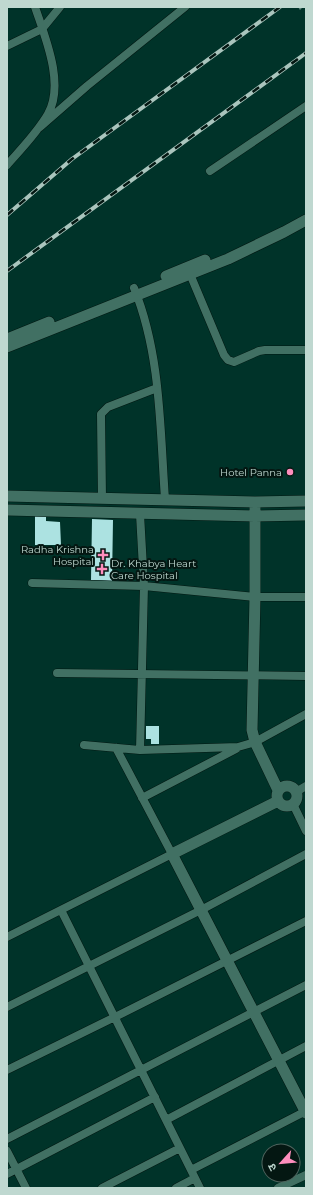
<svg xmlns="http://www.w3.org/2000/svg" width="313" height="1195" viewBox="0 0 313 1195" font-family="Montserrat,'Noto Sans Devanagari',sans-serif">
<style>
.building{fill:#ace2e1}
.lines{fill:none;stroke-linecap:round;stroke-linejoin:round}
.street-casing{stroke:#011812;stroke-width:9}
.secondary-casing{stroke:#011812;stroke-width:12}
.path{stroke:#63887f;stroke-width:1.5;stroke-dasharray:4 2;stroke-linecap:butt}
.street{stroke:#417063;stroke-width:8}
.secondary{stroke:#417063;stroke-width:11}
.rail-casing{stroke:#aac5bd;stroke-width:4}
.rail{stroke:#041712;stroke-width:2.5;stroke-dasharray:8;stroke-linecap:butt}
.poi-dot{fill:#fe8ebd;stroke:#041712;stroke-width:1.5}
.labels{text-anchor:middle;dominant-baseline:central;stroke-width:4;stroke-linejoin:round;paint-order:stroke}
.poi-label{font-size:10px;fill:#bfd8d0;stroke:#041712;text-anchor:end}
</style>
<rect width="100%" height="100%" fill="#003329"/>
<path class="building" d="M35 516H46V521L60 522 61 545H35Z
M92 519 113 520 112 581 91 580Z
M146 726H159V744H151V739H146Z"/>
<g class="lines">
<defs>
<path id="street" d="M7 46 42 29 60 7
M40 127 87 86 185 7
M7 165C21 149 37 133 48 114 65 84 45 37 35 7
M210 171 306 106
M190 274 224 355 228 360 234 362 259 351 265 350H306
M134 288C161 354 160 429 165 499
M102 499 101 414 108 407 157 388
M140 514 144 586 140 750
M32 583 144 586 255 597H306
M57 673 306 676
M84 745 140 750 238 747 255 742 306 714
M296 792 306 786
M142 798 236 749
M293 804 306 831
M61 910 200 1188
M7 937 172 854 116 748
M7 1007 201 910 306 854
M7 1070 115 1017 306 921
M166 1120 306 1046
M7 1139 306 985
M7 1151 26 1188
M191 1170 306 1111
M7 1174 155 1097
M102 1188 180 1148
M176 1188 195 1178
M278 1188 306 1175"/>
<path id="secondary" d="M166 276 205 260
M7 339 49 322
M7 347 228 259 284 232 306 220
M7 496 255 502 306 501
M255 508V597L252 730 255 742 278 790
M7 510 255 516 306 515
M277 796a10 10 0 1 1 20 0a10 10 0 1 1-20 0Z
M278 801 172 854 306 1113"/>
</defs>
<use href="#street" class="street-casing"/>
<use href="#secondary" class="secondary-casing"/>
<path class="path" d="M299 7 300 9 302 7"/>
<use href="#street" class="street"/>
<use href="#secondary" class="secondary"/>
<defs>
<path id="rail" d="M7 215 72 159 280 7
M7 271 306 53"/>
</defs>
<use href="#rail" class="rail-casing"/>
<use href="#rail" class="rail"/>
</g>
<g class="poi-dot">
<circle cx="290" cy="472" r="4"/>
<path d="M101 549h4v4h4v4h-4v4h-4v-4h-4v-4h4z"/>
<path d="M100 563h4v4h4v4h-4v4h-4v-4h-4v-4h4z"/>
</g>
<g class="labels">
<g class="poi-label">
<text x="282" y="472">Hotel Panna</text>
<text x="94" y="549">Radha Krishna<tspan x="94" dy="12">Hospital</tspan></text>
<text x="111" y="563" text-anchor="start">Dr. Khabya Heart<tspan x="111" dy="12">Care Hospital</tspan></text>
</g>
</g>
<rect width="313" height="1195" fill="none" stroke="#bfd8d0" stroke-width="16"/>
<g transform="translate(281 1163) rotate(243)"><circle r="19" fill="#041712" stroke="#4f645e"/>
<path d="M0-3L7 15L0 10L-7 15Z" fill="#fe8ebd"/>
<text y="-6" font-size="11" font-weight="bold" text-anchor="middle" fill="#bfd8d0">उ</text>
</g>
</svg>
